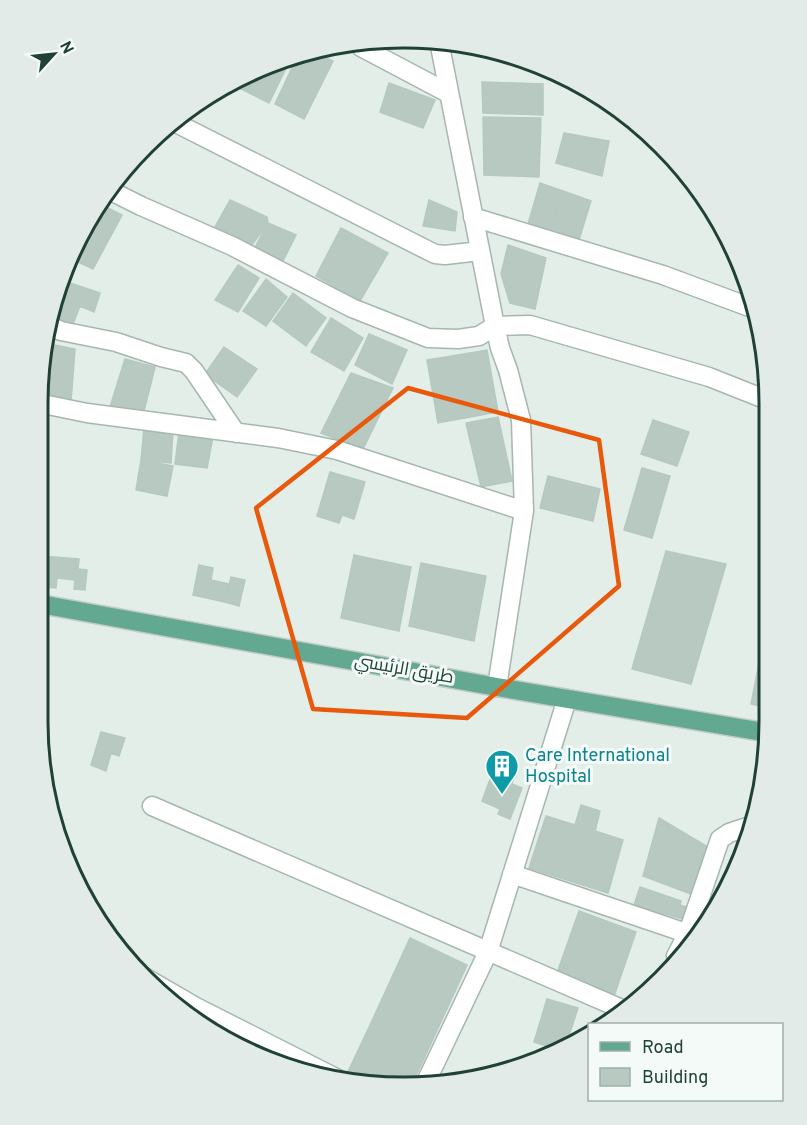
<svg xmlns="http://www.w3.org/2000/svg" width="807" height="1125" viewBox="0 0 807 1125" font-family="Overpass,Cairo,sans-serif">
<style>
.building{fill:#b8c9c1;stroke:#b4c9bf;stroke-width:1.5}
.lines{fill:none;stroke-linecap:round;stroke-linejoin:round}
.street-casing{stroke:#a5b7af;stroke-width:21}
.primary-casing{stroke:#c1cac7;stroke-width:21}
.street{stroke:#fff;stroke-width:18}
.primary{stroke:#63a891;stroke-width:18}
.marked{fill:none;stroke:#e8590c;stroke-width:4.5;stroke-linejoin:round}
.labels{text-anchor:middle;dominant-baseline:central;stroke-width:6;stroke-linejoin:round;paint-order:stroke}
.street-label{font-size:18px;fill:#204236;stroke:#f4faf7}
.culture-label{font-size:18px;fill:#0d838f;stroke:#f4faf7;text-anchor:start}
.rim{fill:none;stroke:#204236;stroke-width:3}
</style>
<rect width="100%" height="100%" fill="#e3eee8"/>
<path class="building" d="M316 53 333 61 304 119 275 104 298 55Z
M292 56 269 103 235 86 286 57Z
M482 82 543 84V115L483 113Z
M389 83 435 100 423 128 380 112Z
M483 117 541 118 539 177 484 175Z
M564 133 609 141 602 176 556 163Z
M540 183 563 191 550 232 528 224Z
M563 191 591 201 578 243 550 232Z
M230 200 267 217 268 223 251 246 215 227Z
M429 200 457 212 455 231 423 226Z
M100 204 122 215 93 269 72 259 87 220Z
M268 223 296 235 282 263 254 249Z
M341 228 388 253 360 301 316 276Z
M508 245 546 258 535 309 510 303 501 274Z
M238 265 259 278 238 312 215 300Z
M266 279 287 297 266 326 243 311Z
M64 281 100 293 94 312 80 306 71 329 49 321Z
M293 293 326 318 306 346 273 321Z
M331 318 363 338 344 371 311 352Z
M369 334 407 350 392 384 355 365Z
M44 343 75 349 71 401 43 396Z
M224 347 257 369 237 397 205 374Z
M487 350 498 412 438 423 427 360Z
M125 359 155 367 143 415 110 407Z
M351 373 393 388 363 449 321 433Z
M498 417 512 481 481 487 466 423Z
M653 420 689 432 677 466 641 454Z
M144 428 173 431 171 463 141 460Z
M179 432 213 437 207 468 175 464Z
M141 460 173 466 167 496 136 490Z
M642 468 670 476 652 538 624 530Z
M330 472 365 482 354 519 342 515 339 523 317 516Z
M548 476 600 489 593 521 540 508Z
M666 551 726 564 691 684 632 669Z
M354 555 411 567 399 631 341 618Z
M41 556 79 559 78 569 87 570 85 590 74 589 75 580 57 578 56 588 46 587 47 575 40 574Z
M421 563 486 576 474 641 409 626Z
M199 565 213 568 211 580 229 584 225 602 193 595Z
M231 577 245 580 239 606 225 602Z
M768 618 769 708 751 704Z
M101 732 125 738 119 756 111 753 106 771 91 765Z
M502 770 508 773 506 777 513 780 512 784 522 788 510 819 498 814 500 809 482 801 492 774 499 776Z
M581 805 600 811 595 831 623 840 608 893 529 868 546 816 575 825Z
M659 818 708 847 691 894 643 876Z
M640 887 681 901 680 905 687 907 683 919 634 905Z
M579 911 636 932 614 996 557 973Z
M410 938 467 965 428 1050 371 1023Z
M547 999 578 1008 566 1045 559 1050 534 1042Z
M371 1023 428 1050 412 1084H362L346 1076Z"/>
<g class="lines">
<defs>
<path id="street" d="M439 41 495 326 500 348 508 370 521 420 524 511 497 687
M361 47 448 93
M174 122 435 254 445 255 480 251
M111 191 141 206 232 246 352 308 428 338 458 339 479 336 495 326 530 325 709 377 767 400
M473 217 663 275 752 308
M47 325 61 331 116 342 161 357 186 363 194 371 236 433
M43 404 87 413 278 438 337 450 524 511
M152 806 624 1010
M512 874 692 935
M676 956 688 933 720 839 729 833 747 827
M146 978 196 1007 338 1079
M425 1084 488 952 567 699"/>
<path id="primary" d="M40 604 497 687 769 733"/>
</defs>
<use href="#street" class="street-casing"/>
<use href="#primary" class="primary-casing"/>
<use href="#street" class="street"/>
<use href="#primary" class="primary"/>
</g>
<path class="marked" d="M408 388 599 440 619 586 467 718 313 709 256 508Z"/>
<defs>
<symbol id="building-pin" viewBox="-11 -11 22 30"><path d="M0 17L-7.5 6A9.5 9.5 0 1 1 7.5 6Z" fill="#0f9aa8" stroke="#f4faf7"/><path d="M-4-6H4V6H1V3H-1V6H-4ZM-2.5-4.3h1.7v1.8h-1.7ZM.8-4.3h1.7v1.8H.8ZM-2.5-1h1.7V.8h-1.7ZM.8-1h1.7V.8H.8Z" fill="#fff"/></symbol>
</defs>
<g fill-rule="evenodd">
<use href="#building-pin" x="483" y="747" width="38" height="52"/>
</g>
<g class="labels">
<g class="street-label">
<text transform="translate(404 670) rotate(10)">طريق الرئيسي</text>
</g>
<g class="culture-label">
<text x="525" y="756">Care International<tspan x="525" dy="21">Hospital</tspan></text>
</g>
</g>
<path d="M0 0H807V1125H0ZM403 48H404A355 355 0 0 1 759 403V722A355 355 0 0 1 404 1077H403A355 355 0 0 1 48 722V403A355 355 0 0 1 403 48Z" fill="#e3ebe8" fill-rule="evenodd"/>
<path class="rim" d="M403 48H404A355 355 0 0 1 759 403V722A355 355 0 0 1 404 1077H403A355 355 0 0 1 48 722V403A355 355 0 0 1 403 48Z"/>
<rect x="588" y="1023" width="195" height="78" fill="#f4faf7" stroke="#9fb0aa" stroke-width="1.5"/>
<rect x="600" y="1042" width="30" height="9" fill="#63a891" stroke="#9fb0aa" stroke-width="1.5"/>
<text x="642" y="1053" font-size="18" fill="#204236">Road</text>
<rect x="600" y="1068" width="30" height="18" fill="#b8c9c1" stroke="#9fb0aa" stroke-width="1.5"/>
<text x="642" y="1083" font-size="18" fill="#204236">Building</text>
<g transform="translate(54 54) rotate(63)" stroke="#f4faf7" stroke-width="4.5" paint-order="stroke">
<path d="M0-4.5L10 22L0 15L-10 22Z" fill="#204236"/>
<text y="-9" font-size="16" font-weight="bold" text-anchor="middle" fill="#204236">N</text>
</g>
</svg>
